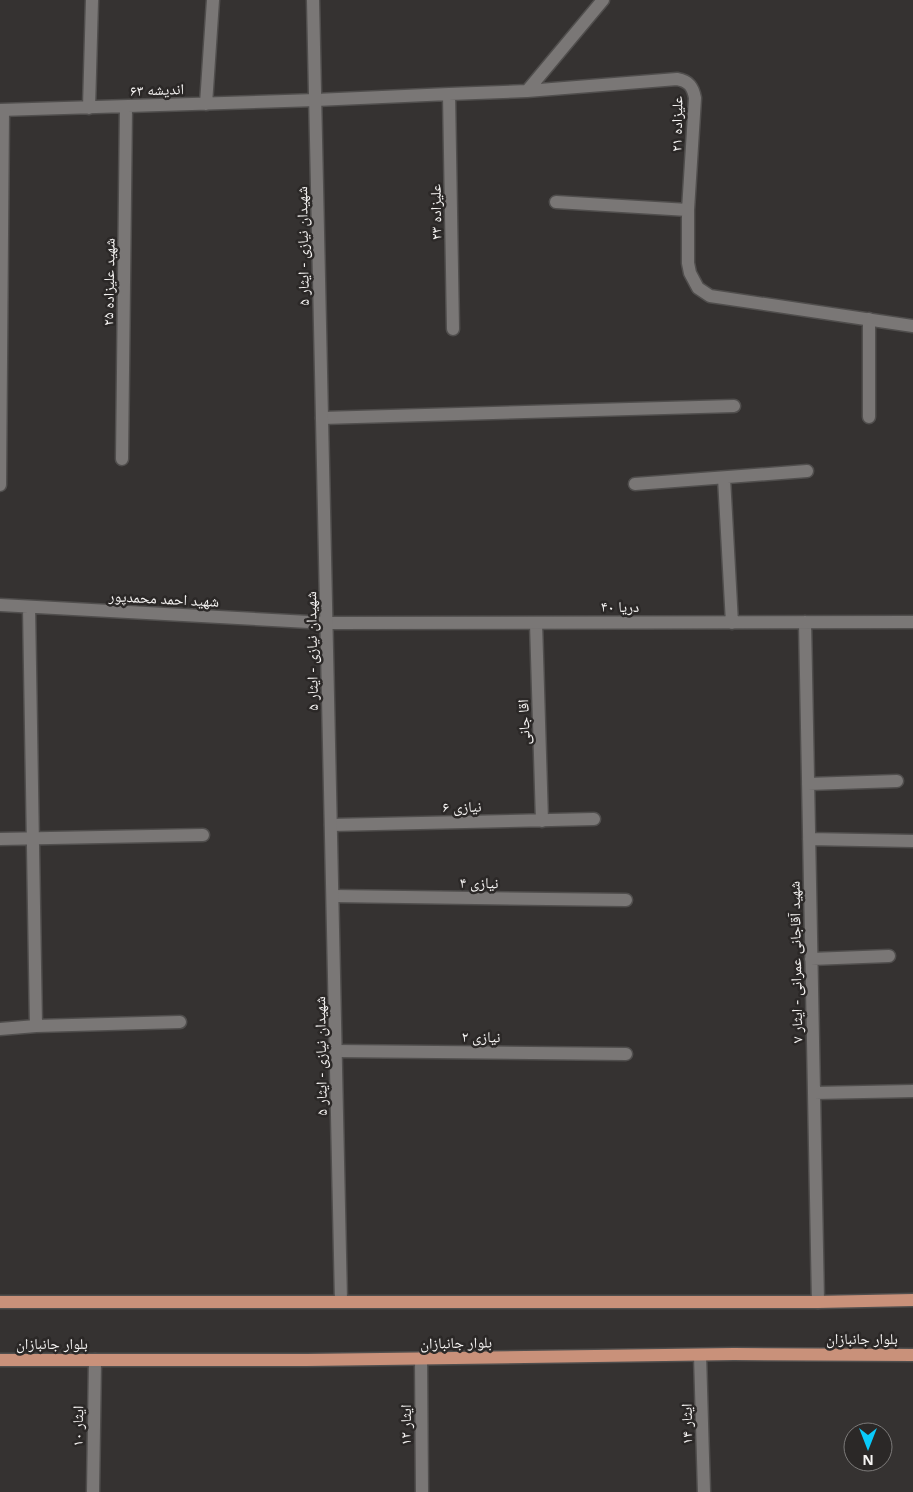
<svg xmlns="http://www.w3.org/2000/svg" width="913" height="1492" viewBox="0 0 913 1492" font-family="'Open Sans','Noto Naskh Arabic',sans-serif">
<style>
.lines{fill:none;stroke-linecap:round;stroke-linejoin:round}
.minor-casing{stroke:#504e4d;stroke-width:15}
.tertiary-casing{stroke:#504e4d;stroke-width:15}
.primary-casing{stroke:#504e4d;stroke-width:15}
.minor{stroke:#7a7776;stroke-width:12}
.tertiary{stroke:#7a7776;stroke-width:12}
.primary{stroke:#c9917a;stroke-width:12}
.labels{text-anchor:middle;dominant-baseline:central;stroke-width:5;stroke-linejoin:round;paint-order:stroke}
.street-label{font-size:15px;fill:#f6f4f3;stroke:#2b2827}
</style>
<rect width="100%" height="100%" fill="#353231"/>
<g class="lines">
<defs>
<path id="minor" d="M527 91 603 0
M449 94 453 329
M206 104 213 0
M89 108 92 0
M0 110 316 100 449 94 527 91 677 79C689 81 693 87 695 98L688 210V263L690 273 698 288 710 296 913 326
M556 202 688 210
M869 319V417
M322 418 734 406
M122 459 126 107
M724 478 732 623
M635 484 807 471
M0 485 3 110
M0 605 327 623 913 622
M805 622 818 1302
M536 623 542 821
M808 784 897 781
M331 825 594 819
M0 839 203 835
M809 839 913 841
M333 896 626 900
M811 959 889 956
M36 1026 180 1022
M0 1029 36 1026 29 607
M336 1051 626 1054
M814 1093 913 1091
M700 1355 704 1492
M421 1358 422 1492
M93 1492 95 1360"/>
<path id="tertiary" d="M313 0 341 1301"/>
<path id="primary" d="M0 1302H818L913 1300
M0 1360H307L734 1354 913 1355"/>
</defs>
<use href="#minor" class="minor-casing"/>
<use href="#tertiary" class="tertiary-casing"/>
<use href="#primary" class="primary-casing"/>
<use href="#minor" class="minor"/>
<use href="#tertiary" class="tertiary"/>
<use href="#primary" class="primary"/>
</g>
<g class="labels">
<g class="street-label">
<text transform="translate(157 89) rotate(-2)">اندیشه ۶۳</text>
<text transform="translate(676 124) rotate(-89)">علیزاده ۲۱</text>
<text transform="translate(435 212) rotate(-91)">علیزاده ۲۳</text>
<text transform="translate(302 246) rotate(-91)">شهیدان نیازی - ایثار ۵</text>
<text transform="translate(108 282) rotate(-89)">شهید علیزاده ۲۵</text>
<text transform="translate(164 598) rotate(3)">شهید احمد محمدپور</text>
<text x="620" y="606">دریا ۴۰</text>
<text transform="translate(311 651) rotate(-91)">شهیدان نیازی - ایثار ۵</text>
<text transform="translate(523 722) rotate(-92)">اقا جانی</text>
<text transform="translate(462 806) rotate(-1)">نیازی ۶</text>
<text transform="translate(479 882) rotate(1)">نیازی ۴</text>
<text transform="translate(795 962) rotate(-91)">شهید آقاجانی عمرانی - ایثار ۷</text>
<text transform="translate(481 1036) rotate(1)">نیازی ۲</text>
<text transform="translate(320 1056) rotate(-91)">شهیدان نیازی - ایثار ۵</text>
<text x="862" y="1338">بلوار جانبازان</text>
<text transform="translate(456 1342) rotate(-1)">بلوار جانبازان</text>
<text x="52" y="1343">بلوار جانبازان</text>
<text transform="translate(686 1424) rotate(-91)">ایثار ۱۴</text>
<text transform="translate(405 1425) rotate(-90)">ایثار ۱۲</text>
<text transform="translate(77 1426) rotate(-89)">ایثار ۱۰</text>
</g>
</g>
<g transform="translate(868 1447) rotate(180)"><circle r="24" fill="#2b2827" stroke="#7c7a79"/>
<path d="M0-4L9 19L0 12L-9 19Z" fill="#0acafa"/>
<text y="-8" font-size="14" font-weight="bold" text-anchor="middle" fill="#f6f4f3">N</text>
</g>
</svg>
